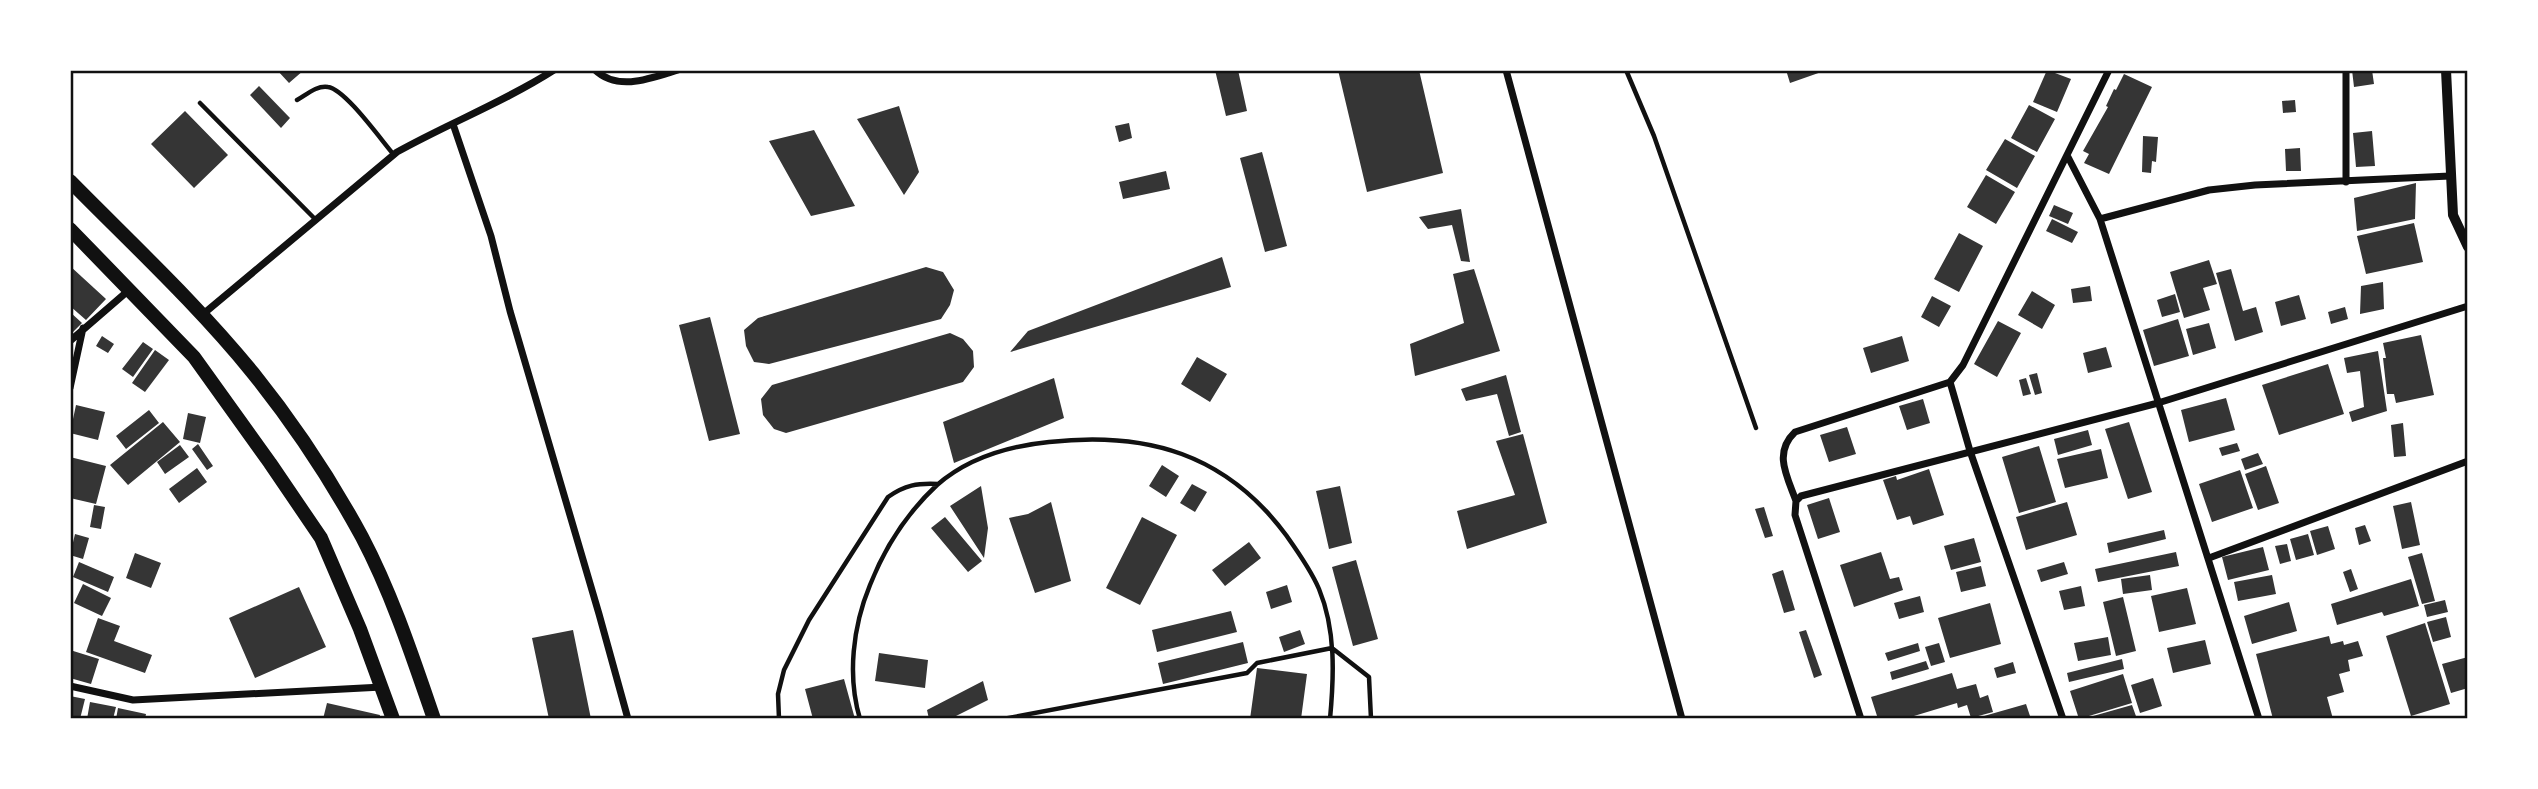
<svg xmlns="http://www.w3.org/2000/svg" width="2538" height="789" viewBox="0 0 2538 789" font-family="'Libre Baskerville',serif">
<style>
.building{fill:#353535}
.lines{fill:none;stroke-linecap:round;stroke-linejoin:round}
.service{stroke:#111;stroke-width:4.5}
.minor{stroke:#111;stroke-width:7}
.tertiary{stroke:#111;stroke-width:10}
.trunk{stroke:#111;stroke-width:14}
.neatline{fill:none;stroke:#111;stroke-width:2.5}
</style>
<rect width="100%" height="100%" fill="#fff"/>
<path class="building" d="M277 70H304L289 83Z
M1215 70H1238L1247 111 1226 116Z
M1338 70H1419L1443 173 1367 192Z
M1786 70H1827L1790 83Z
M2047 70 2071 79 2057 112 2033 102Z
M2352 70H2372L2374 84 2354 87Z
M2124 74 2152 87 2109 174 2084 163 2089 154 2083 151 2108 107 2106 106 2114 89 2116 90Z
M259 86 290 118 281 128 250 95Z
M2295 100 2296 112 2283 113 2282 101Z
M2029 105 2055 119 2037 152 2011 138Z
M899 106 919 172 904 195 857 119Z
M185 111 228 155 194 188 151 144Z
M1129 123 1132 138 1119 142 1115 126Z
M814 130 855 206 811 216 769 141Z
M2372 131 2375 166 2356 167 2353 133Z
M2143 136 2158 137 2156 162 2152 161 2151 173 2142 172Z
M2005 139 2035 156 2017 188 1986 170Z
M2300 148 2301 171H2286L2285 149Z
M1262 152 1287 246 1265 252 1240 158Z
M1166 171 1170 189 1123 199 1119 182Z
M1986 175 2015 192 1996 224 1967 207Z
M2416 183 2415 219 2357 231 2354 198Z
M2054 205 2073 213 2068 224 2049 216Z
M1461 209 1470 262 1461 261 1452 225 1428 229 1419 217Z
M2052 219 2078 232 2072 243 2046 231Z
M2414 223 2423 262 2366 274 2357 236Z
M1959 233 1983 246 1959 292 1934 279Z
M1222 257 1231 287 1010 352 1028 331Z
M2209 260 2217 284 2203 288 2210 310 2184 318 2170 272Z
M70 266 106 299 86 320 70 306Z
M926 267 943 272 954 290 950 305 941 319 769 364 754 362 746 346 744 330 758 318Z
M1474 269 1500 351 1415 376 1410 344 1464 323 1453 274Z
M2231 269 2243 311 2256 307 2263 332 2235 341 2216 273Z
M2383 282 2384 309 2360 314 2361 286Z
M2090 286 2092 301 2073 303 2071 289Z
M2032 291 2055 305 2042 329 2018 315Z
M2175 294 2180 312 2162 317 2157 300Z
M2299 295 2306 319 2281 326 2275 302Z
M1932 296 1951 306 1939 327 1921 317Z
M2345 307 2348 319 2331 324 2328 312Z
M70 312 82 323 70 335Z
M710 317 740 434 709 441 679 325Z
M2178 319 2189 356 2154 366 2143 330Z
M1998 321 2021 333 1997 377 1974 364Z
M2209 323 2216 348 2193 355 2186 329Z
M950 333 963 339 973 351 974 367 963 382 786 433 774 429 763 415 761 399 772 385Z
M2421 335 2434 395 2396 403 2394 394H2387L2383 358H2386L2383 343Z
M102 336 114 344 108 353 96 346Z
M1902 336 1909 361 1871 373 1863 348Z
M143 342 153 349 133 377 122 369Z
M2106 347 2112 367 2088 373 2083 353Z
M155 350 169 360 145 392 132 383Z
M2378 351 2387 411 2352 422 2349 412 2364 407 2360 371 2347 373 2344 358Z
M1197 357 1227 374 1210 402 1181 384Z
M2328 364 2344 414 2279 435 2262 385Z
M2037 373 2042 393 2035 395 2029 375Z
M1506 375 1521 432 1509 436 1497 394 1466 401 1461 389Z
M1054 378 1064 418 954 463 943 422Z
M2026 378 2031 394 2023 396 2019 380Z
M2226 398 2235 430 2189 442 2181 410Z
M1923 399 1930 423 1907 430 1899 406Z
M76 405 105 412 98 440 70 433Z
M149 410 159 423 126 449 116 436Z
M188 413 206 417 200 443 183 439Z
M163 422 180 442 128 485 110 465Z
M2129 422 2152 492 2128 499 2105 429Z
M2403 423 2406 456 2394 457 2391 425Z
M1847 427 1856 454 1829 462 1820 435Z
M2088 430 2092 445 2058 455 2054 439Z
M1523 434 1547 523 1467 549 1457 511 1515 495 1496 441Z
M2237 443 2240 451 2222 456 2219 448Z
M198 444 213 466 207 470 192 449Z
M180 445 189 457 165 474 157 462Z
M2039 446 2056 502 2019 513 2002 457Z
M2101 449 2108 478 2065 488 2057 459Z
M2258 453 2263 464 2245 470 2241 459Z
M70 457 106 466 96 504 70 498Z
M1162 465 1179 476 1166 497 1149 486Z
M2266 466 2279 503 2258 510 2245 474Z
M197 468 207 482 179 503 169 489Z
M1929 469 1944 515 1913 525 1910 516 1897 520 1883 480 1896 476 1897 480Z
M2240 470 2253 508 2212 522 2199 484Z
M1192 484 1207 492 1195 512 1180 503Z
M981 486 988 528 984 558 950 506Z
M1340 486 1352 543 1329 549 1316 491Z
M1829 498 1840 532 1818 539 1807 505Z
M1051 502 1071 581 1035 593 1009 518 1028 514Z
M2067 502 2077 535 2026 550 2016 517Z
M2411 502 2420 545 2402 549 2393 506Z
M94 505 105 507 101 529 90 527Z
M1764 507 1773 536 1765 538 1755 509Z
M945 517 982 561 968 572 931 528Z
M1142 517 1177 535 1140 605 1106 588Z
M2365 525 2371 541 2359 545 2355 528Z
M2328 526 2335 549 2317 555 2310 531Z
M2164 530 2166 539 2109 553 2107 543Z
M75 534 89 538 83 559 70 555Z
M2308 534 2314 555 2296 560 2290 539Z
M1974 538 1981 562 1951 570 1944 546Z
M1249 542 1261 558 1225 586 1212 570Z
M2287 544 2291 561 2280 564 2275 546Z
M2263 547 2269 570 2228 580 2222 557Z
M1881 552 1890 579 1899 577 1903 590 1854 607 1840 565Z
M2176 552 2179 566 2098 582 2095 569Z
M135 553 161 563 151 588 126 578Z
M2422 553 2435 601 2422 604 2408 557Z
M1356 560 1378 639 1353 646 1332 567Z
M79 562 114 577 108 592 73 577Z
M2064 562 2068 574 2041 582 2037 570Z
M1981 566 1986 586 1961 592 1956 572Z
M2351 569 2358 589 2350 592 2343 572Z
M1783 570 1795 610 1784 613 1772 574Z
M2150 575 2152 590 2123 594 2121 579Z
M2272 575 2276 594 2238 601 2234 582Z
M2411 579 2419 606 2384 616 2382 612 2337 625 2331 604Z
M83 584 111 598 102 616 74 603Z
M1287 585 1292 602 1271 609 1266 592Z
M2081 586 2085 606 2064 610 2059 591Z
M299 587 326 647 255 678 229 618Z
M2187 588 2196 624 2159 632 2151 596Z
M1920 596 1924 612 1899 619 1894 603Z
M2123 597 2136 651 2116 656 2103 602Z
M2445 600 2448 612 2427 617 2424 605Z
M2289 602 2297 631 2252 644 2244 616Z
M1990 603 2001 644 1950 658 1938 618Z
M1231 611 1237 632 1157 652 1152 630Z
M2446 617 2451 637 2433 642 2427 622Z
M98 618 120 626 114 641 152 655 145 673 86 652Z
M2425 623 2450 704 2411 716 2386 636Z
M573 630 591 719H549L532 638Z
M1300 630 1305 644 1284 652 1279 637Z
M1806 630 1822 675 1814 678 1799 632Z
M2329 636 2331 644 2343 641 2344 645 2358 641 2363 656 2348 660 2350 671 2339 674 2344 692 2327 697 2333 719H2273L2256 654Z
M2108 637 2111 655 2078 661 2074 643Z
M2205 640 2211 664 2173 673 2167 648Z
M1243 642 1248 663 1163 684 1158 663Z
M1918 643 1920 651 1888 661 1885 653Z
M1939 643 1945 662 1931 666 1925 647Z
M70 650 99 659 91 684 70 678Z
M879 653 928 660 925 688 875 681Z
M2468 657V688L2451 693 2442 664Z
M2122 659 2124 669 2069 682 2067 673Z
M1926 661 1929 669 1892 680 1890 672Z
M2013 662 2016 673 1997 678 1994 668Z
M1257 668 1307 674 1301 719H1250Z
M1952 673 1957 689 1976 684 1980 698 1988 695 1993 712 1971 718 1967 705 1958 708 1957 703 1904 719H1878L1871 697Z
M2123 674 2132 703 2079 719 2070 691Z
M2153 678 2162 706 2140 713 2131 685Z
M844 679 855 719H813L805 689Z
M983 681 988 700 950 719H929L927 710Z
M70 696 85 699 80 719H70Z
M90 702 116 707 113 719H87Z
M327 703 380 715 379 719H323Z
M2026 704 2031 719H1977V718Z
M2132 705 2137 719H2086V718Z
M118 708 146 714 145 719H116Z"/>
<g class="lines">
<path class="service" d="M1626 70 1654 136 1756 428
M297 100C306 95 317 85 328 87 345 89 381 140 394 155
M200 103 315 219
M779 719 778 694 784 670 809 620 888 497C905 485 917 483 938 484
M860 719C847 676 853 626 870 585 885 547 907 513 937 485 968 458 1009 446 1049 442 1147 431 1226 454 1286 535 1298 552 1311 570 1319 589 1336 630 1334 676 1330 719
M1003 719 1247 673 1257 663 1332 648 1369 677 1371 719"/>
<path class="minor" d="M595 70C618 92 652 78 678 70
M1506 70 1682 719
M2346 70V182
M453 124 491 236 510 311 599 614 628 719
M2068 157 2100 219 2259 719
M2100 219 2209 190 2255 185 2450 176
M202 315 397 152C449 123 504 102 554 70
M70 341 129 290
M1950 382 1970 451 2063 719
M70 388 83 328
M1796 501C1787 476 1773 453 1795 432L1950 382 1963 365 2109 70
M2209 558 2468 461
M70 686 133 700 382 687
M1861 719 1795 515 1796 501 1801 496 2158 403 2468 306"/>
<path class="tertiary" d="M2446 70 2453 215 2468 247"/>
<path class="trunk" d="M70 181C132 244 198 305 253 373 294 424 331 480 362 537 392 594 413 658 434 719
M70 229 194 357 270 463 321 538 360 629 393 719"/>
</g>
<rect width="2538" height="789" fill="none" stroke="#ffffff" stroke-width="144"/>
<rect x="72" y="72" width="2394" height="645" class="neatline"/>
</svg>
